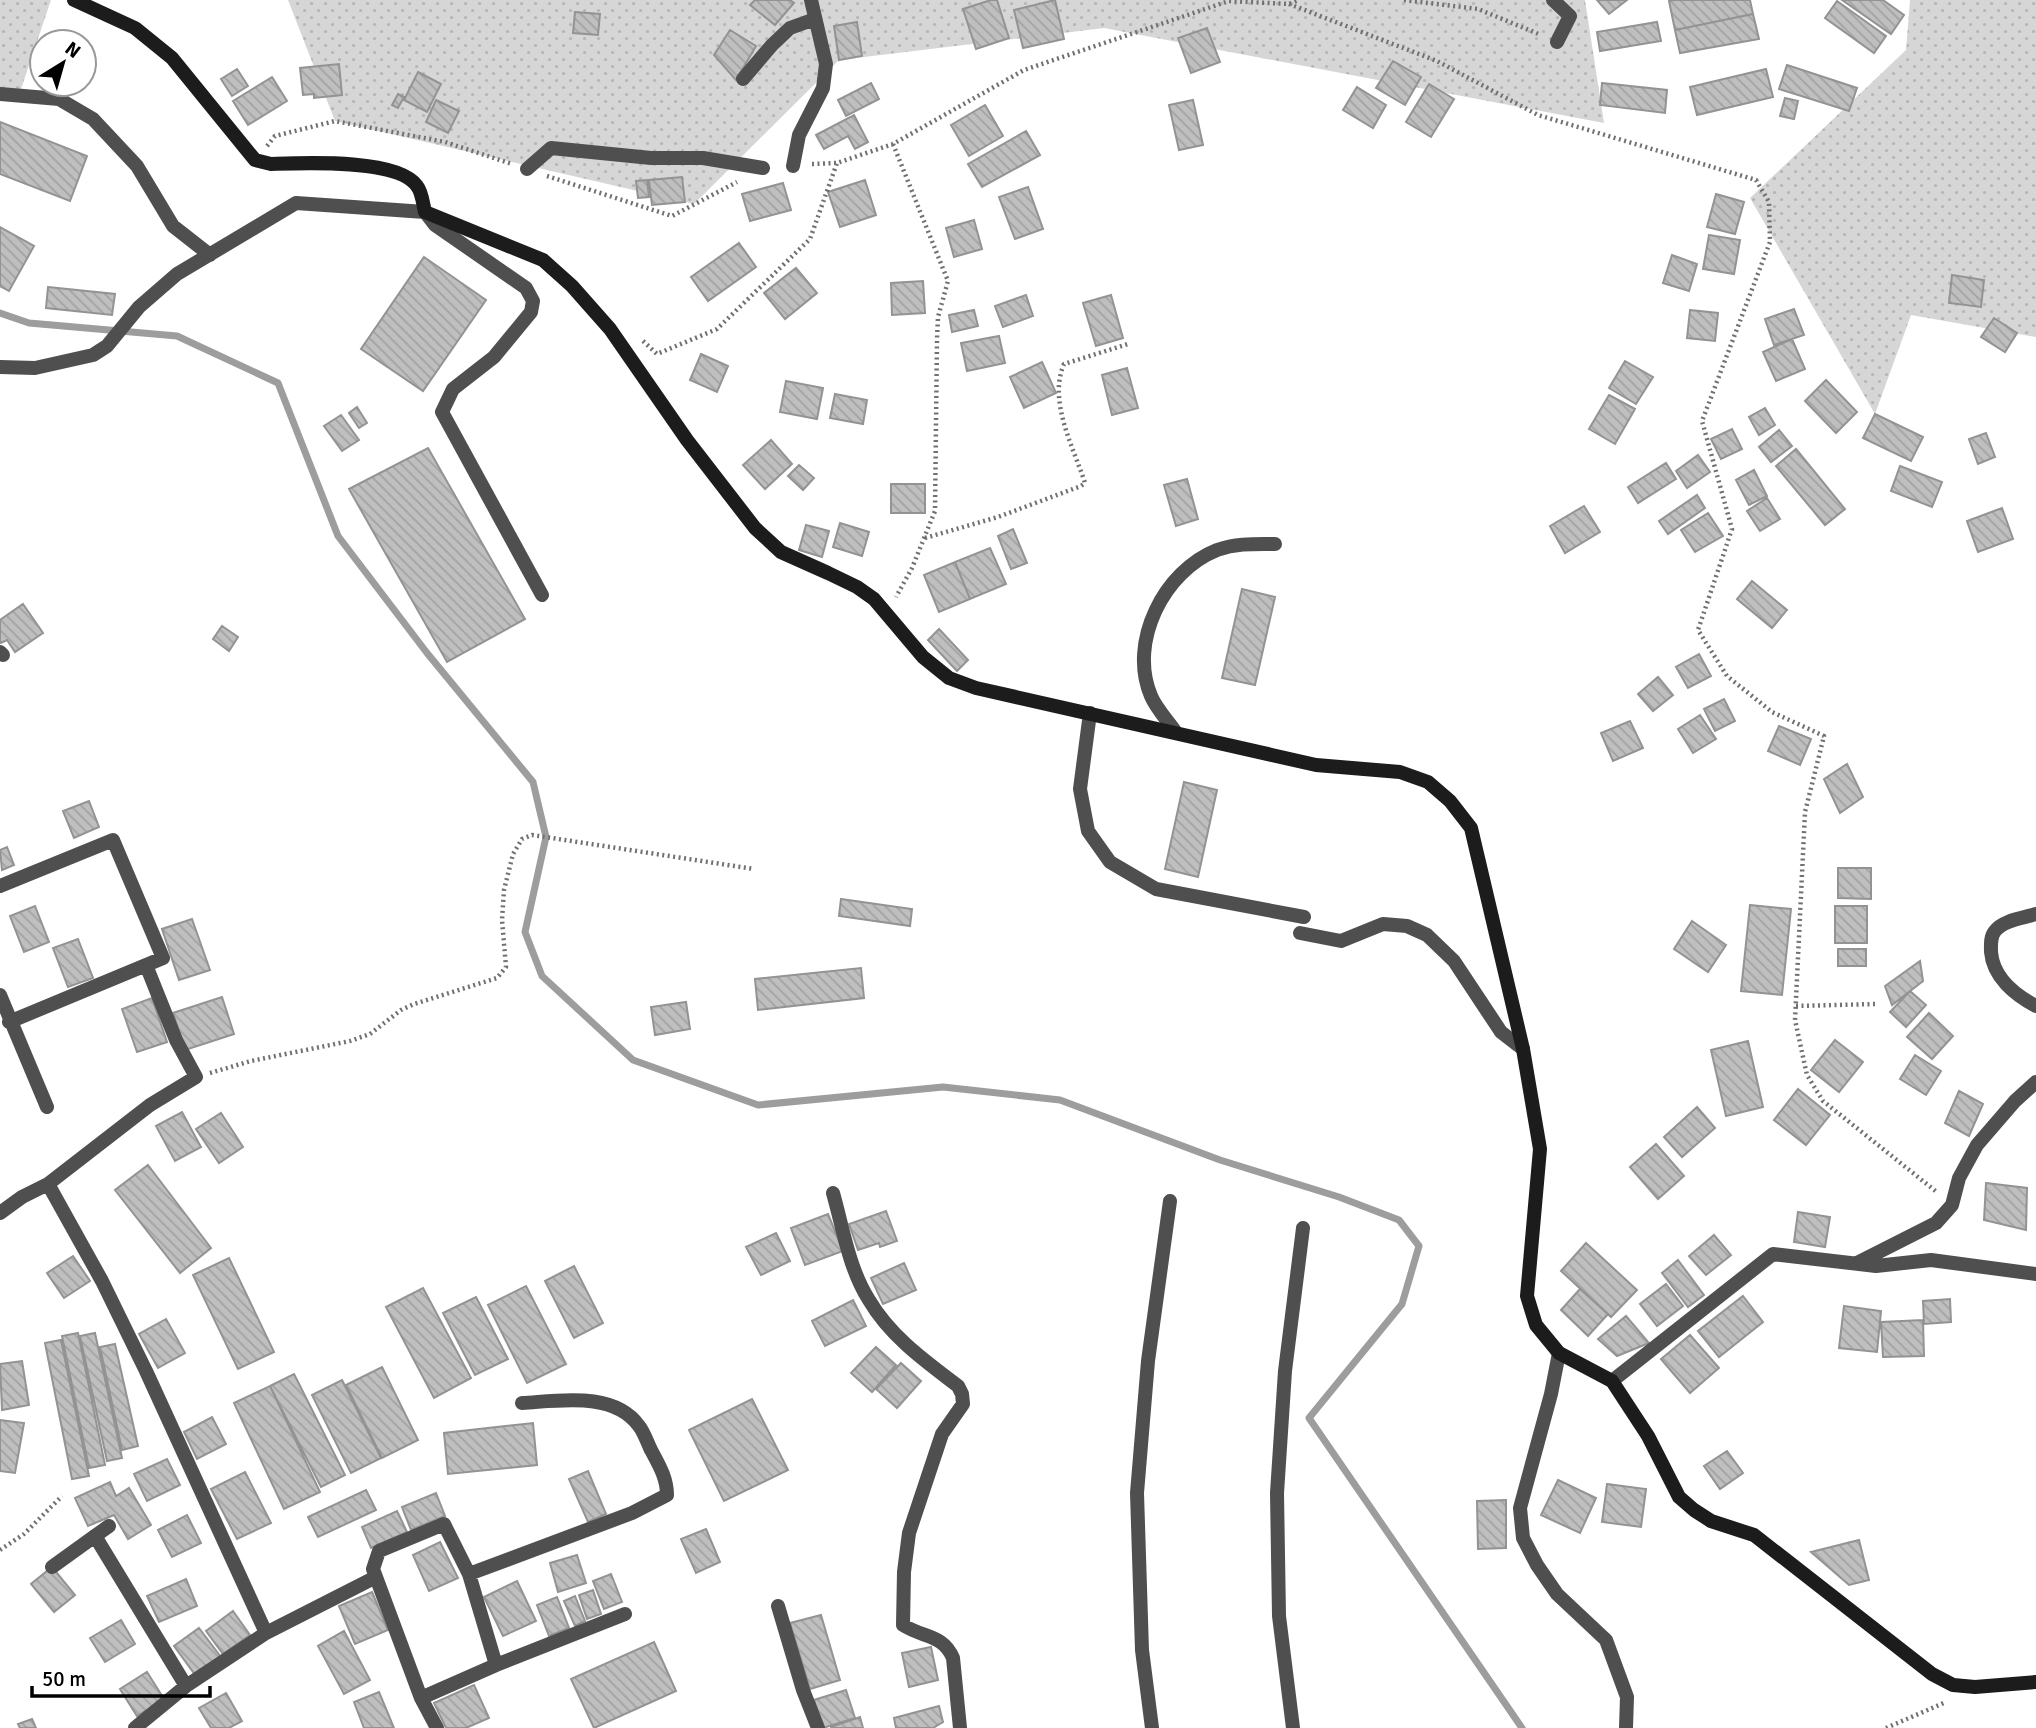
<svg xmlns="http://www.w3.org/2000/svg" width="2036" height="1728" viewBox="0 0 2036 1728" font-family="Signika,sans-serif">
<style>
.grass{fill:url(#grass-dots)}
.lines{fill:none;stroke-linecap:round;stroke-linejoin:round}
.stream{stroke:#9d9d9d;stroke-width:7}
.building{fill:url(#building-back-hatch);stroke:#939393;stroke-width:2}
.path{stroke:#717171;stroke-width:4.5;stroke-dasharray:2 3.5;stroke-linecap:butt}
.lane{stroke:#4f4f4f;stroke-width:14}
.street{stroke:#4f4f4f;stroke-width:14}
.secondary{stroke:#1c1c1c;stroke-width:14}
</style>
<defs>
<pattern id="grass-dots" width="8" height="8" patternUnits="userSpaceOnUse" patternTransform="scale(1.75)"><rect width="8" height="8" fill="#d6d6d6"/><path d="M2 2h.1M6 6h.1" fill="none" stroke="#b6b6b6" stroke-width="1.8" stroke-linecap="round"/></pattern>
<pattern id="building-back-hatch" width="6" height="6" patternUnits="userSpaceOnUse" patternTransform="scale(1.75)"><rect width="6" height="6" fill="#bfbfbf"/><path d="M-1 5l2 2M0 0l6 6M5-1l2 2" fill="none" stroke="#a2a2a2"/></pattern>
</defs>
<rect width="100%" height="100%" fill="#fff"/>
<path class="grass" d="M0 0H51L19 95 0 93Z
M288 0H1585L1604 123 1104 28 839 60 694 204 335 121Z
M1910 0H2036V337L1911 315 1875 414 1750 198 1906 50Z"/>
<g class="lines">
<path class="stream" d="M0 313 29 323 177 336 278 383 338 536 427 653 533 782 546 837 525 932 542 976 633 1060 758 1105 943 1087 1060 1100 1220 1160 1339 1197 1399 1220 1419 1246 1402 1304 1309 1418 1522 1728"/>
</g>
<path class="building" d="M755 0H790L794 3 775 25 750 5Z
M991 0H997L1009 38 976 49 963 9Z
M1055 0 1064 39 1023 48 1014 10Z
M1597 0H1627L1609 14Z
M1675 0H1750L1753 14 1675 30 1669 1Z
M1842 0H1883L1904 15 1891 34Z
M1837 1 1886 36 1874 53 1825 18Z
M575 12 600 14 598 35 573 33Z
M1753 14 1759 39 1680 53 1675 30Z
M857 22 862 56 839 60 834 26Z
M1657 22 1661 41 1600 51 1597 32Z
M1207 28 1220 62 1191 73 1178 38Z
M730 30 756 46 736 80 714 55Z
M1393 61 1421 77 1405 105 1376 88Z
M339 64 342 95 314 98V94L303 95 300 68Z
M1787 65 1857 88 1849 111 1779 89Z
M237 69 248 86 232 96 221 79Z
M1766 69 1773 97 1697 115 1690 87Z
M418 72 441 84 427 112 404 100Z
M272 77 287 101 248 125 233 101Z
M871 83 879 99 846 116 838 100Z
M1602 83 1667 90 1665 113 1600 105Z
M1429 84 1454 99 1431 137 1406 122Z
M1357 87 1386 105 1373 128 1343 110Z
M398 94 404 97 398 108 392 105Z
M1785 98 1798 101 1794 119 1780 116Z
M436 100 459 111 448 133 426 122Z
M1193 100 1203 145 1179 150 1169 105Z
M985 105 1003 136 969 156 951 125Z
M854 115 868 142 855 149 848 136 824 149 816 135Z
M0 122 87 156 70 201 0 174Z
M1026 131 1040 155 982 187 968 164Z
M682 177 685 202 652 205 649 180Z
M647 180 649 197 638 198 636 181Z
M865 180 876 215 840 227 828 192Z
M783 183 791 210 750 221 742 194Z
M1028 187 1043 229 1015 239 999 197Z
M1716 194 1744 202 1735 234 1707 227Z
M974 220 982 249 954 257 946 228Z
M0 227 34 246 9 291 0 286Z
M1709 235 1740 240 1734 274 1703 269Z
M739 243 756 267 708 301 691 277Z
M1672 255 1697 264 1689 291 1663 283Z
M424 257 486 300 423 391 361 349Z
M796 268 817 293 785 319 764 293Z
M1952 275 1984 280 1981 307 1949 303Z
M923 281 925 313 892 315 891 283Z
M48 287 115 294 112 315 46 308Z
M1026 295 1033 316 1003 327 995 306Z
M1111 295 1123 338 1096 346 1083 303Z
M1794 309 1804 335 1774 345 1765 319Z
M974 310 978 326 952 332 949 315Z
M1690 310 1718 313 1715 341 1687 338Z
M1994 318 2017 333 2005 352 1981 337Z
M999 336 1005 363 967 371 961 343Z
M1792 339 1805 369 1776 381 1763 352Z
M701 354 728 366 717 392 690 380Z
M1625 361 1653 377 1636 404 1609 388Z
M1042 362 1056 393 1024 408 1010 377Z
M1127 368 1138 408 1112 415 1102 375Z
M1826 380 1857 412 1836 433 1805 401Z
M786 381 823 388 817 419 780 412Z
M835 394 867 400 863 424 830 418Z
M1609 395 1635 409 1615 444 1589 429Z
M357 407 367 423 359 428 349 413Z
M1765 408 1775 425 1759 435 1749 417Z
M1875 414 1923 437 1911 461 1863 438Z
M341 415 359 440 342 451 324 426Z
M1732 429 1742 449 1721 459 1711 439Z
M1779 430 1792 446 1771 462 1759 447Z
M1986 433 1995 457 1978 464 1969 439Z
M771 440 792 464 765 489 743 465Z
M428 448 525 619 447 662 349 489Z
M1796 449 1845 509 1825 525 1776 466Z
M1698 455 1710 472 1687 488 1676 471Z
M1666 463 1676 479 1638 503 1628 487Z
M799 465 814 478 803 490 788 476Z
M1900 466 1942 482 1932 507 1891 491Z
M1754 470 1767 496 1749 505 1736 480Z
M1187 479 1198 519 1176 526 1164 485Z
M891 484H925V513H891Z
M1697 495 1705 508 1668 534 1659 521Z
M1767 498 1780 519 1760 531 1747 511Z
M1584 506 1600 532 1565 553 1550 526Z
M2002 508 2013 539 1978 552 1967 521Z
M1708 513 1723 536 1695 552 1681 530Z
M840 523 869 532 862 556 833 547Z
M806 525 829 531 822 557 799 550Z
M1013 529 1027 563 1011 569 998 536Z
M990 548 1006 584 970 599 955 562Z
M955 562 970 599 939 612 924 575Z
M1752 581 1787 610 1772 628 1737 599Z
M1242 589 1275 597 1255 685 1222 678Z
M23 604 43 633 15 652 7 640 1 643 0 641V620Z
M222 626 238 637 229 651 213 639Z
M939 629 968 660 957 671 928 640Z
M1699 654 1711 676 1688 688 1676 667Z
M1658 677 1673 695 1653 711 1638 694Z
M1724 699 1735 721 1715 731 1704 709Z
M1700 715 1716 739 1693 753 1678 729Z
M1630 721 1643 748 1613 761 1601 733Z
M1779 726 1811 739 1800 765 1768 751Z
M1847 764 1863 797 1840 813 1824 779Z
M1184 782 1217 790 1198 877 1165 869Z
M89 801 99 827 74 838 63 811Z
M7 847 14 865 2 870 0 850Z
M1838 868H1871V899L1838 898Z
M841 899 912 909 910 926 839 916Z
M1750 905 1791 909 1782 995 1741 991Z
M35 906 49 942 24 952 10 916Z
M1835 906H1867V943H1835Z
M192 919 210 970 179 980 162 929Z
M1692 921 1726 945 1708 972 1674 949Z
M78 939 93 978 68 987 53 948Z
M1838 949H1866V966H1838Z
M1920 961 1923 981 1892 1005 1885 986Z
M861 968 864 998 758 1010 755 979Z
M1910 991 1926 1005 1906 1027 1890 1012Z
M222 997 234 1034 185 1050 173 1013Z
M152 998 167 1042 137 1052 122 1009Z
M686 1002 690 1029 655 1035 651 1007Z
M1929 1013 1953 1036 1932 1059 1907 1037Z
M1835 1040 1863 1062 1839 1092 1811 1070Z
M1748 1041 1763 1107 1726 1116 1711 1050Z
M1915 1055 1941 1071 1926 1095 1900 1079Z
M1798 1089 1830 1115 1806 1145 1774 1120Z
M1959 1091 1983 1104 1969 1136 1945 1123Z
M1697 1107 1715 1128 1682 1157 1664 1137Z
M182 1112 201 1147 175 1161 156 1126Z
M221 1113 243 1147 219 1163 196 1129Z
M1656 1144 1684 1176 1658 1199 1630 1167Z
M148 1165 211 1248 180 1273 115 1190Z
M1986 1183 2027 1188 2026 1230 1984 1220Z
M886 1211 897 1241 880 1247 879 1243 858 1250 849 1224Z
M1798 1212 1830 1217 1825 1247 1794 1242Z
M828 1214 843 1251 805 1265 791 1228Z
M776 1233 790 1261 761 1275 746 1247Z
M1714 1235 1731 1255 1706 1275 1689 1256Z
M1586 1243 1637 1290 1611 1317 1561 1271Z
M73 1256 90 1281 64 1298 47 1273Z
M229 1258 274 1352 238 1369 193 1275Z
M1678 1260 1704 1295 1688 1307 1662 1273Z
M904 1263 916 1290 883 1304 871 1278Z
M574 1266 603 1323 574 1338 545 1281Z
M1666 1284 1683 1306 1657 1326 1640 1304Z
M526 1286 566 1364 527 1383 488 1305Z
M423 1288 471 1378 434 1398 386 1307Z
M1580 1289 1608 1314 1588 1336 1561 1310Z
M1743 1296 1763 1322 1719 1357 1698 1331Z
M476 1297 508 1359 475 1375 443 1313Z
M1950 1299 1951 1322 1924 1324 1923 1301Z
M853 1300 866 1326 825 1346 812 1321Z
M1844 1306 1881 1311 1877 1352 1839 1348Z
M1626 1316 1649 1343 1617 1356 1598 1339Z
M166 1319 185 1353 158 1368 139 1334Z
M1923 1320 1924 1356 1883 1357 1881 1322Z
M78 1333 105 1465 89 1468 62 1336Z
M95 1333 122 1458 107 1461 80 1336Z
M1690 1335 1719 1368 1690 1393 1661 1359Z
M61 1340 89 1476 72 1479 45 1343Z
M115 1344 138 1446 122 1450 100 1347Z
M876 1347 896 1365 872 1392 851 1373Z
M22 1361 29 1405 2 1410 0 1364Z
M901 1363 921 1381 897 1408 876 1389Z
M382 1367 418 1440 382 1458 346 1385Z
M294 1374 345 1475 321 1487 270 1386Z
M342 1380 381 1458 351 1473 312 1395Z
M270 1386 320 1492 284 1509 234 1403Z
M752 1399 788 1470 724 1501 689 1430Z
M212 1417 226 1444 197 1459 184 1432Z
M0 1420 24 1423 15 1473 0 1471Z
M533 1423 537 1465 448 1474 444 1433Z
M1727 1451 1743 1473 1720 1489 1704 1466Z
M167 1459 180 1485 147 1501 134 1474Z
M588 1471 606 1514 588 1522 569 1479Z
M245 1472 271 1523 237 1539 211 1489Z
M1558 1480 1596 1498 1580 1533 1541 1515Z
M110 1482 116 1496 129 1488 151 1525 128 1539 114 1515 88 1526 75 1498Z
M1607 1484 1646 1489 1641 1527 1602 1522Z
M366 1490 376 1510 318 1537 308 1517Z
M436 1493 445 1516 411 1530 402 1507Z
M1506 1500V1548L1478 1549 1477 1501Z
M397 1511 407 1532 371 1548 362 1527Z
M187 1515 201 1543 172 1557 158 1530Z
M706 1529 720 1562 696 1573 681 1539Z
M1859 1540 1869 1580 1849 1585 1811 1552Z
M440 1542 458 1578 429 1591 413 1555Z
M577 1555 586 1583 558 1592 550 1563Z
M52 1567 75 1595 54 1612 31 1584Z
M611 1574 622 1602 604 1609 593 1581Z
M186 1579 197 1606 159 1622 147 1596Z
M517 1581 536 1621 503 1636 484 1597Z
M593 1590 601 1614 587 1619 579 1595Z
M372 1592 388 1630 355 1644 339 1606Z
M575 1596 585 1621 575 1626 564 1601Z
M557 1597 569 1628 549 1636 537 1605Z
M233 1611 250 1635 223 1654 206 1631Z
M821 1615 840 1680 810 1689 790 1623Z
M121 1620 135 1644 105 1662 90 1638Z
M199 1628 221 1657 196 1676 174 1646Z
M344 1631 370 1680 344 1694 318 1646Z
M654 1642 676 1691 594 1728 571 1679Z
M931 1647 938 1680 909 1687 902 1653Z
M147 1672 164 1699 137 1716 120 1689Z
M474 1685 489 1718 466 1728H446L434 1703Z
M846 1690 855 1718 823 1728 814 1700Z
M379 1692 394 1728H364L354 1702Z
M226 1693 242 1721 229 1728H211L199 1708Z
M939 1706 943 1722 933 1728H896L894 1718Z
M860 1717 863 1728H831V1727Z
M32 1719 36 1728H20L18 1724Z"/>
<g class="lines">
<path class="path" d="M1404 0 1478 9 1541 35
M1289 4 1437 61 1538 115 1756 180 1769 202 1770 242 1702 421 1732 529 1698 630 1727 676 1772 712 1824 736 1805 812 1795 1020 1807 1075 1823 1101 1938 1193
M893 144 948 281 938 317 937 339 935 511 912 568 896 597
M267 146 275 136 335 121 445 142 512 164
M812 164 837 163 893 144 1024 70 1229 1 1289 4 1299 0
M547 176 672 216 737 182
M643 341 657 354 717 329 810 239 837 163
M925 538 998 517 1081 486 1085 483C1073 446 1048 401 1064 364L1128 344
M1796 1006 1876 1004
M210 1073 251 1061 350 1041 370 1034 401 1010 414 1004 497 978 506 967 502 920 504 890 513 854 522 839 532 835 754 869
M0 1550 24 1534 62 1496
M1886 1728 1946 1702"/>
<path class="lane" d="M425 212 435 225 526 288 533 301 531 312 494 357 453 389 442 412 542 595
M1090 713 1080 789 1088 831 1110 862 1156 889 1304 917
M1175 731C1167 720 1156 708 1151 696 1128 642 1164 571 1217 550 1237 543 1255 544 1275 544
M1300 933 1341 941 1383 924 1407 926 1427 935 1454 961 1501 1032 1523 1049
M1152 1728 1142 1650 1137 1493 1148 1361 1170 1201
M1293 1728 1279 1616 1277 1493 1285 1371 1303 1228"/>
<path class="street" d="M1553 0 1570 16 1557 42
M743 79 772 45 790 28 815 19
M0 94 59 99 93 119 137 166 173 226 210 255
M793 166 799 135 823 88 826 64 811 0
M527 169 551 148 651 158H703L763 168
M0 367 35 368 93 355 107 346 139 307 177 274 296 203 425 212
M0 652 3 655
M0 886 113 840 163 958 9 1022
M2036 914C2024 918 2003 920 1995 931 1990 937 1991 945 1991 952 1993 977 2015 995 2036 1006
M0 995 47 1107
M48 1184 102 1281 146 1371 266 1633 186 1686 135 1728
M833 1193C843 1228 849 1269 869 1300 890 1336 925 1361 958 1386L962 1394 963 1404 942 1434 909 1533 904 1572 903 1625C923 1638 943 1634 953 1658L960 1728
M0 1213 22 1197 48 1184 150 1105 196 1077 176 1040 146 965
M1857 1263 1936 1223 1952 1205 1959 1178 1977 1145 2015 1101 2036 1082
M1559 1353 1551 1394 1520 1508 1523 1538 1537 1565 1557 1594 1606 1640 1627 1697 1626 1728
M1612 1381 1773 1254 1876 1266 1931 1260 2036 1274
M95 1536 109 1526
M52 1567 95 1536 186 1686
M469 1574 632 1513 667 1495C667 1478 659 1465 651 1450 647 1442 644 1432 639 1426 614 1391 559 1401 522 1403
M778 1606 803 1690 818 1728
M266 1633 376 1577
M421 1698 496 1665
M437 1728 421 1698 373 1569 379 1551 444 1524 469 1574 496 1665 625 1614"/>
<path class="secondary" d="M74 0 135 28 172 58 255 160 271 164C302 163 398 158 417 186 422 192 423 204 425 212L543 260 572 286 610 329 687 440 755 528 781 552 828 573 857 587 874 599 923 657 949 678 976 688 1316 765 1400 772 1428 782 1450 801 1471 828 1523 1049 1540 1149 1527 1296 1536 1325 1559 1353 1612 1381 1648 1436 1679 1497 1694 1510 1711 1521 1754 1535 1932 1674 1953 1685 1975 1687 2036 1682"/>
</g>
<g transform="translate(63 63) rotate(37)"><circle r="33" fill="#ffffff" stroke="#999999" stroke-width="2"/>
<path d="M0-5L12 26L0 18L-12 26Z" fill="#000000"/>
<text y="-10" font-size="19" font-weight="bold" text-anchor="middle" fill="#000000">N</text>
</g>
<path d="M32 1686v10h178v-10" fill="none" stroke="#000000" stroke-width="3.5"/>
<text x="42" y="1686" font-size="21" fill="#000000" stroke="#ffffff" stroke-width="5" paint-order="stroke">50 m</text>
</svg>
